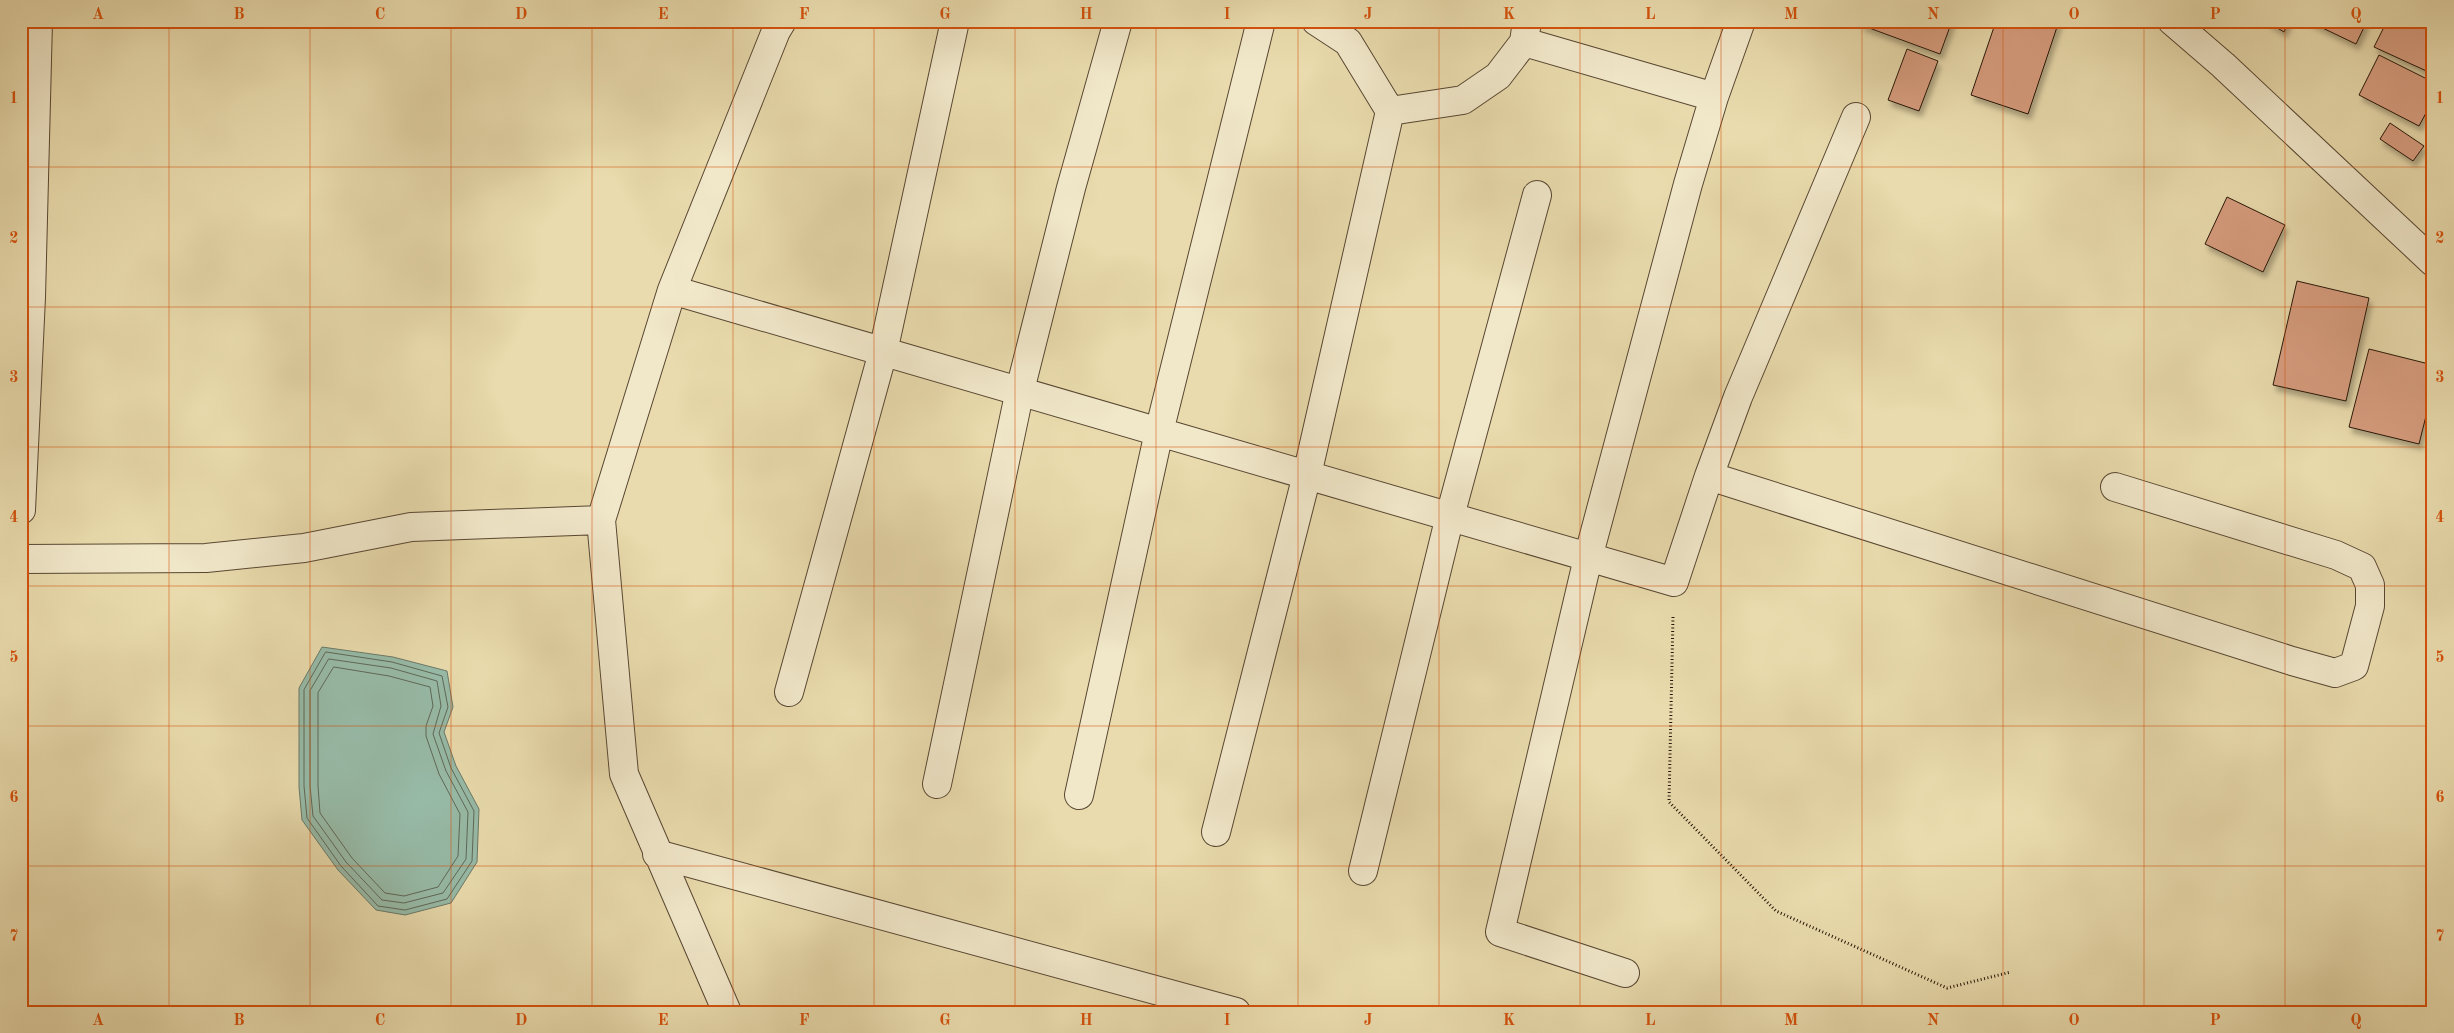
<svg xmlns="http://www.w3.org/2000/svg" width="2454" height="1033" viewBox="0 0 2454 1033" font-family="'Old Standard TT',serif">
<style>
.water{fill:#97bba8;stroke:#6a7968}
.lines{fill:none;stroke-linecap:round;stroke-linejoin:round}
.shore{stroke:#5f6858;stroke-width:1}
.building{fill:#d79d7f;stroke:#271609;filter:url(#shadow)}
.minor-casing{stroke:#584732;stroke-width:30}
.tertiary-casing{stroke:#584732;stroke-width:30}
.path{stroke:#271609;stroke-width:3;stroke-dasharray:1 2.5;stroke-linecap:butt}
.minor{stroke:#f1e8ca;stroke-width:28}
.tertiary{stroke:#f1e8ca;stroke-width:28}
.grid{fill:none;stroke:#d5520c;stroke-width:1;stroke-opacity:0.55}
.neatline{fill:none;stroke:#d5520c;stroke-width:2}
.grid-label{font-size:16px;text-anchor:middle;font-weight:bold;fill:#d5520c}
</style>
<defs>
<filter id="shadow"><feDropShadow dx="3" dy="5.5" stdDeviation="2.5" flood-color="#0004"/></filter>
</defs>
<rect width="100%" height="100%" fill="#e9dbad"/>
<filter id="stains"><feTurbulence type="fractalNoise" baseFrequency=".004" numOctaves="4"/><feColorMatrix values="0 0 0 0 .2 0 0 0 0 .09 0 0 0 0 .02 0 0 0 .5 -.17"/></filter>
<radialGradient id="worn" r=".72"><stop offset=".6" stop-color="#630" stop-opacity="0"/><stop offset="1" stop-color="#630" stop-opacity=".3"/></radialGradient>
<path class="water" d="M322 647 393 657 447 671 453 707 444 732 456 766 479 809 477 862 451 903 405 915 376 910 338 870 302 820 299 787V688Z"/>
<g class="lines">
<path class="shore" d="M326 652 392 662 442 676 448 707 439 733 451 768 474 811 472 861 447 899 405 910 378 906 341 866 307 818 304 786V690Z
M329 659 391 668 437 681 441 706 433 734 446 771 468 812 466 859 443 893 404 903 382 900 346 862 313 816 310 786V691Z
M334 667 389 676 430 687 433 706 426 726V736L439 774 460 814 458 856 438 887 404 896 385 893 352 858 320 813 318 786V693Z"/>
</g>
<path class="building" d="M1863 21H1952L1940 54 1861 25Z
M1996 21H2059L2028 114 1971 95Z
M2266 21H2289L2284 32Z
M2308 21H2367L2356 44Z
M2387 21H2429L2433 23V74L2374 47Z
M1907 49 1938 61 1919 111 1888 100Z
M2379 55 2433 82V100L2419 126 2359 95Z
M2390 123 2424 146 2413 161 2380 139Z
M2227 197 2285 225 2263 272 2205 244Z
M2297 281 2369 298 2346 401 2273 385Z
M2369 349 2433 365V388L2419 444 2349 427Z"/>
<g class="lines">
<defs>
<path id="minor" d="M1524 42 1714 97
M1390 111 1463 100 1498 76 1524 42 1527 21
M672 290 1674 582 1709 476 1738 397 1856 117
M1709 476 2292 661 2335 673 2354 666 2370 606V585L2362 567 2336 555 2115 487
M21 559 206 558 304 548 411 527 601 520
M789 692 883 352 955 21
M937 784 1020 390 1071 188 1118 21
M1079 795 1159 432 1261 21
M1216 832 1307 475 1390 111 1348 42 1316 21
M657 854 1236 1012
M1363 871 1450 516 1537 195
M1625 973 1500 932 1588 558 1688 184 1714 97 1741 21
M727 1012 624 774 601 520 672 290 776 31 782 21"/>
<path id="tertiary" d="M2172 21 2223 65 2433 262
M21 510 31 297 38 21"/>
</defs>
<use href="#minor" class="minor-casing"/>
<use href="#tertiary" class="tertiary-casing"/>
<path class="path" d="M1673 617 1669 802 1776 911 1947 988 2011 972"/>
<use href="#minor" class="minor"/>
<use href="#tertiary" class="tertiary"/>
</g>
<path class="grid" d="M169 21V1012M310 21V1012M451 21V1012M592 21V1012M733 21V1012M874 21V1012M1015 21V1012M1156 21V1012M1298 21V1012M1439 21V1012M1580 21V1012M1721 21V1012M1862 21V1012M2003 21V1012M2144 21V1012M2285 21V1012M21 167H2433M21 307H2433M21 447H2433M21 586H2433M21 726H2433M21 866H2433"/>
<rect width="2454" height="1033" fill="none" stroke="#e9dbad" stroke-width="55"/>
<rect x="28" y="28" width="2398" height="978" class="neatline"/>
<g class="grid-label">
<text x="98" y="19">A</text>
<text x="239" y="19">B</text>
<text x="380" y="19">C</text>
<text x="521" y="19">D</text>
<text x="663" y="19">E</text>
<text x="804" y="19">F</text>
<text x="945" y="19">G</text>
<text x="1086" y="19">H</text>
<text x="1227" y="19">I</text>
<text x="1368" y="19">J</text>
<text x="1509" y="19">K</text>
<text x="1650" y="19">L</text>
<text x="1791" y="19">M</text>
<text x="1933" y="19">N</text>
<text x="2074" y="19">O</text>
<text x="2215" y="19">P</text>
<text x="2356" y="19">Q</text>
<text x="14" y="103">1</text>
<text x="2440" y="103">1</text>
<text x="14" y="243">2</text>
<text x="2440" y="243">2</text>
<text x="14" y="382">3</text>
<text x="2440" y="382">3</text>
<text x="14" y="522">4</text>
<text x="2440" y="522">4</text>
<text x="14" y="662">5</text>
<text x="2440" y="662">5</text>
<text x="14" y="802">6</text>
<text x="2440" y="802">6</text>
<text x="14" y="941">7</text>
<text x="2440" y="941">7</text>
<text x="98" y="1025">A</text>
<text x="239" y="1025">B</text>
<text x="380" y="1025">C</text>
<text x="521" y="1025">D</text>
<text x="663" y="1025">E</text>
<text x="804" y="1025">F</text>
<text x="945" y="1025">G</text>
<text x="1086" y="1025">H</text>
<text x="1227" y="1025">I</text>
<text x="1368" y="1025">J</text>
<text x="1509" y="1025">K</text>
<text x="1650" y="1025">L</text>
<text x="1791" y="1025">M</text>
<text x="1933" y="1025">N</text>
<text x="2074" y="1025">O</text>
<text x="2215" y="1025">P</text>
<text x="2356" y="1025">Q</text>
</g>
<rect width="100%" height="100%" filter="url(#stains)"/>
<rect width="100%" height="100%" fill="url(#worn)"/>
</svg>
